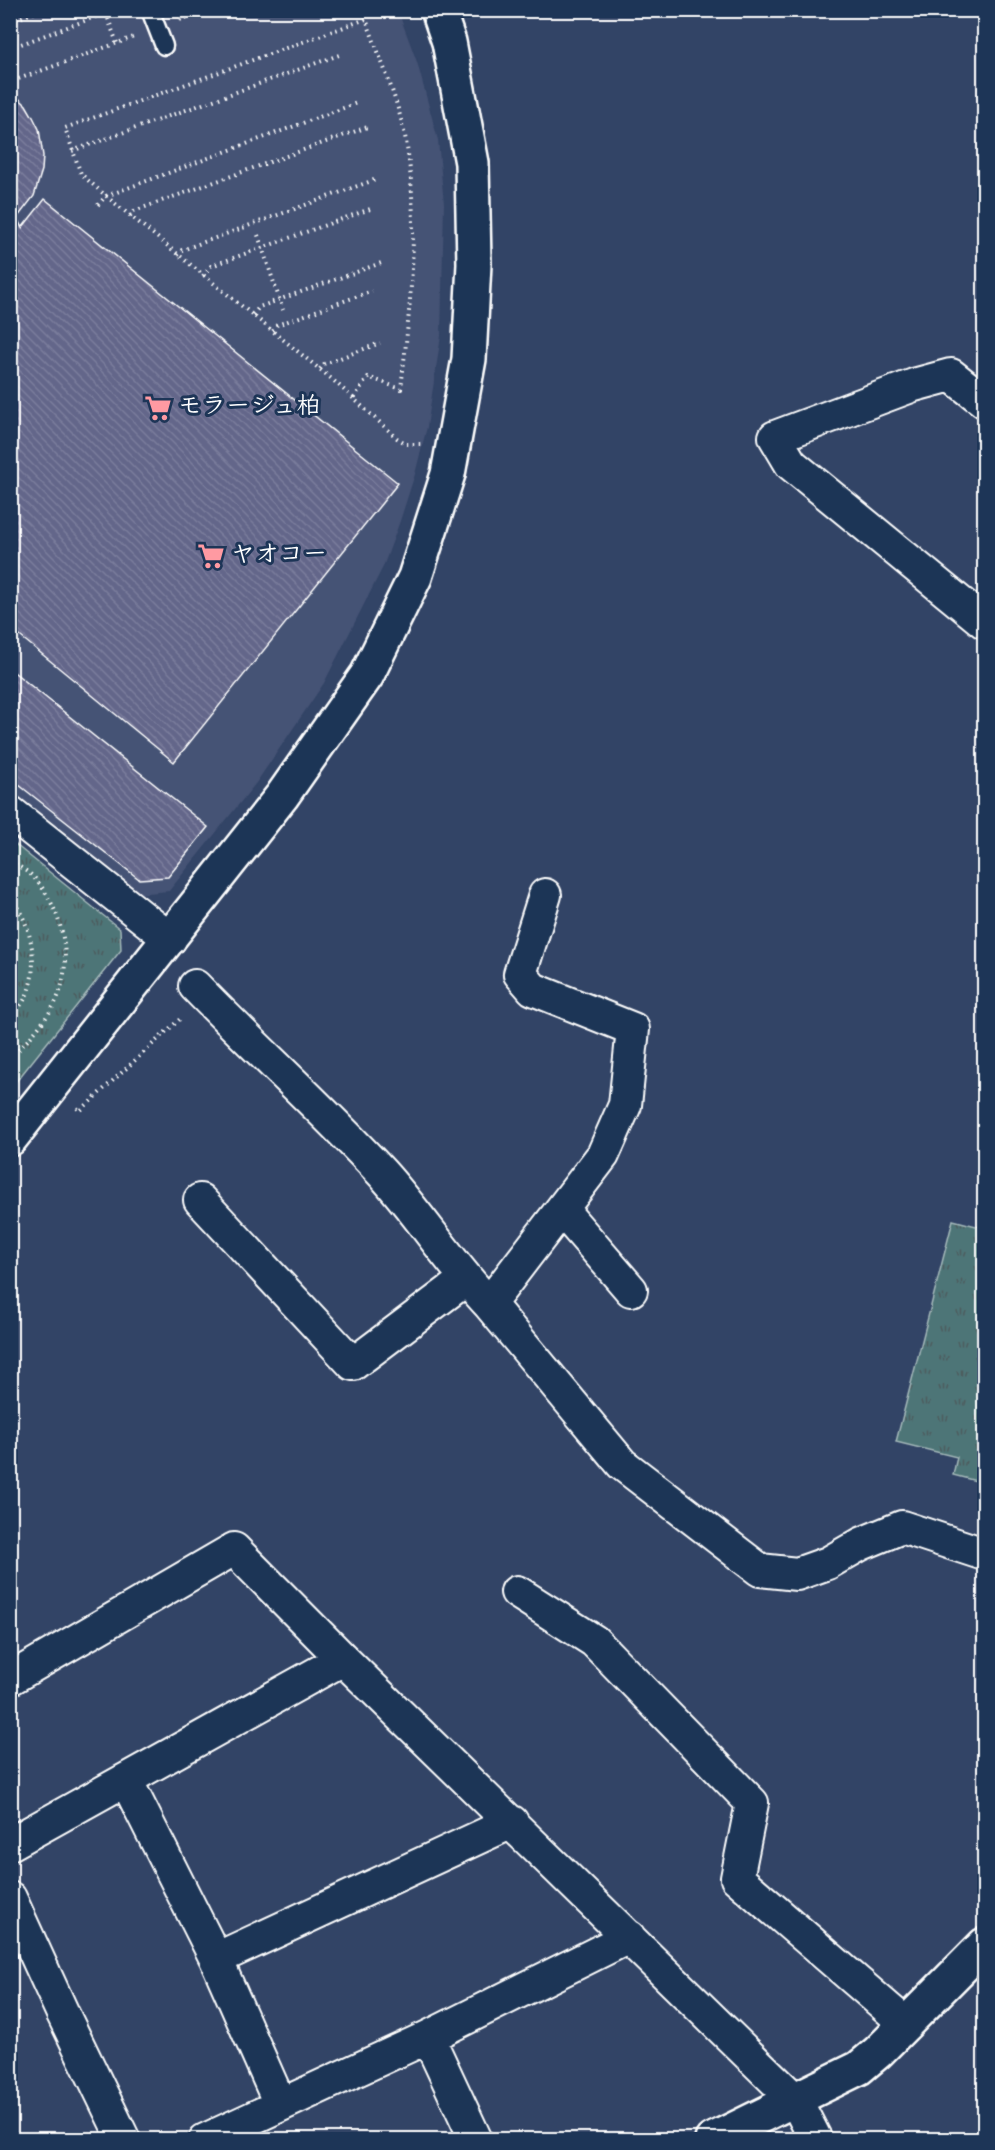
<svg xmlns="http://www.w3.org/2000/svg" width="995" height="2150" viewBox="0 0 995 2150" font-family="Dekko,'Klee One',sans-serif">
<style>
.built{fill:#455274}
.grass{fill:url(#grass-tufts);stroke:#a6babb;stroke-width:1.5}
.building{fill:url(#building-back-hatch);stroke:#fff;stroke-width:1.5}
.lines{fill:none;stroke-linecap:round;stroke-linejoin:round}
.lane-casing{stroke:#fff;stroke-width:21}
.street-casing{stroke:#fff;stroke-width:36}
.secondary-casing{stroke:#fff;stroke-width:38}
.path{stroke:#fff;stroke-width:4;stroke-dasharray:1.5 4.5;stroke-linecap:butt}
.lane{stroke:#1d3557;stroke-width:16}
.street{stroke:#1d3557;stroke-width:32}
.secondary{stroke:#1d3557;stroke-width:33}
.labels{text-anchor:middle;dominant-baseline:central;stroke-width:6;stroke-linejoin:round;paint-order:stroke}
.poi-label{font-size:24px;font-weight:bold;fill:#fff;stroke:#1d3557;text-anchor:start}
</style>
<defs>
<pattern id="grass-tufts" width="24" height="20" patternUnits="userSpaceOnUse" patternTransform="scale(1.5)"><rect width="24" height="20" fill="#4e7477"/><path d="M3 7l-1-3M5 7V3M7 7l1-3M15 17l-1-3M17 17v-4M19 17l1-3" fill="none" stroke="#4d5c5d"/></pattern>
<pattern id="building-back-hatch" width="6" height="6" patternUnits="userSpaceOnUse" patternTransform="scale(1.5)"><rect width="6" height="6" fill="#63668a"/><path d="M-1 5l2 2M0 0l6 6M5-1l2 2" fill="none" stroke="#7a7d9c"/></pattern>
</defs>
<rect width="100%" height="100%" fill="#324466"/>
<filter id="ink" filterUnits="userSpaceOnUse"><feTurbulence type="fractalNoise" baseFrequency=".0167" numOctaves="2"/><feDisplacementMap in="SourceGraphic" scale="12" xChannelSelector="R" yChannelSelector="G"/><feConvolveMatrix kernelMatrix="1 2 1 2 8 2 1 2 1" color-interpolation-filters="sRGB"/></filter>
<g filter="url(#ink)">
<path class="built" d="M10 11H398L417 62 438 140 444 204 441 336 427 427 415 474 400 521 383 567 324 683 256 783 169 891 137 894 11 792Z"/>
<path class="grass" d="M11 841 120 929 121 950 11 1088Z
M953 1220 984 1228V1483L953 1475 957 1457 896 1442Z"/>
<path class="building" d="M10 90 26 105 33 117 39 129 43 156 42 170 34 196 17 218 22 228 45 199 398 483 174 762 10 628Z
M10 669 208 827 168 877 139 879 10 778Z"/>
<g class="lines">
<defs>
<path id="lane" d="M150 10 164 46"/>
<path id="street" d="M984 401 951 375 914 385 775 437 791 464 984 622
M10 812 170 939
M195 986C256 1049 322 1108 382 1173 420 1215 450 1263 489 1304L622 1464 760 1570 797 1574 828 1563 861 1544 902 1527 984 1554
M200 1200 353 1364 466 1279
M562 1210 631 1290
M489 1304 603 1155 625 1105 633 1029 533 989 520 974 545 895
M517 1592 594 1641 752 1803 737 1878 906 2024
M10 1679 234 1549 343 1659 796 2101 816 2140
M126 1780 216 1959 280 2104
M10 1844 343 1659
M10 1898 63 2014 124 2140
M216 1959 512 1822
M428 2037 476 2140
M205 2140 428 2037 629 1937"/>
<path id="secondary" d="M10 1139 282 796 367 675 415 577 448 474 469 359 474 264 472 163 449 42 438 10
M712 2140 859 2068 878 2052 984 1945"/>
</defs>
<use href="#lane" class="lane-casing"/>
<use href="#street" class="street-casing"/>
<use href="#secondary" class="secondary-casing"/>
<path class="path" d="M106 13 117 43
M180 20 205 10
M10 21 42 10
M10 48 106 13 105 10
M13 81 134 37
M72 151 339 55
M98 205 106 196 333 380 397 438 407 444H421
M130 216 134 211 370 126
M258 235 283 310
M177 255 182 250 374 180
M203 276 211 266 373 208
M253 315 259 307 384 262
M273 331 277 325 372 291
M320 369 324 364 380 343
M354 398 368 377 401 389C410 307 420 224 406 141 398 99 380 59 366 19L65 128 81 174 106 196 357 103
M10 861C19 867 30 872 36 880 64 912 75 967 54 1005 42 1026 26 1042 10 1059
M10 898C33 922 41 973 23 1002 20 1007 14 1012 10 1016
M77 1108 80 1111 181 1018"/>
<use href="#lane" class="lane"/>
<use href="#street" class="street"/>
<use href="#secondary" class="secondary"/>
</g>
</g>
<defs>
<symbol id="supermarket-bare" viewBox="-9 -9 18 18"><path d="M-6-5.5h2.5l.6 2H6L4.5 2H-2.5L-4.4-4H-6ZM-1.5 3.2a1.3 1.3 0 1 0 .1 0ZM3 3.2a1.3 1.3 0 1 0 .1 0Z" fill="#ff9aa2" stroke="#1d3557" stroke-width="2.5" paint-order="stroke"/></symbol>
</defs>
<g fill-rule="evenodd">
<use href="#supermarket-bare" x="139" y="389" width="38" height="38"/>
<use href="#supermarket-bare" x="192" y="537" width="38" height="38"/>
</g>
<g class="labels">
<g class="poi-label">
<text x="178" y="408">モラージュ柏</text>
<text x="231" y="556">ヤオコー</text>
</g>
</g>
<rect width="995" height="2150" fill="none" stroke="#1d3557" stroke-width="36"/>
<rect x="18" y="18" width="959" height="2114" fill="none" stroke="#fff" stroke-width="2" filter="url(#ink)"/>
</svg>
